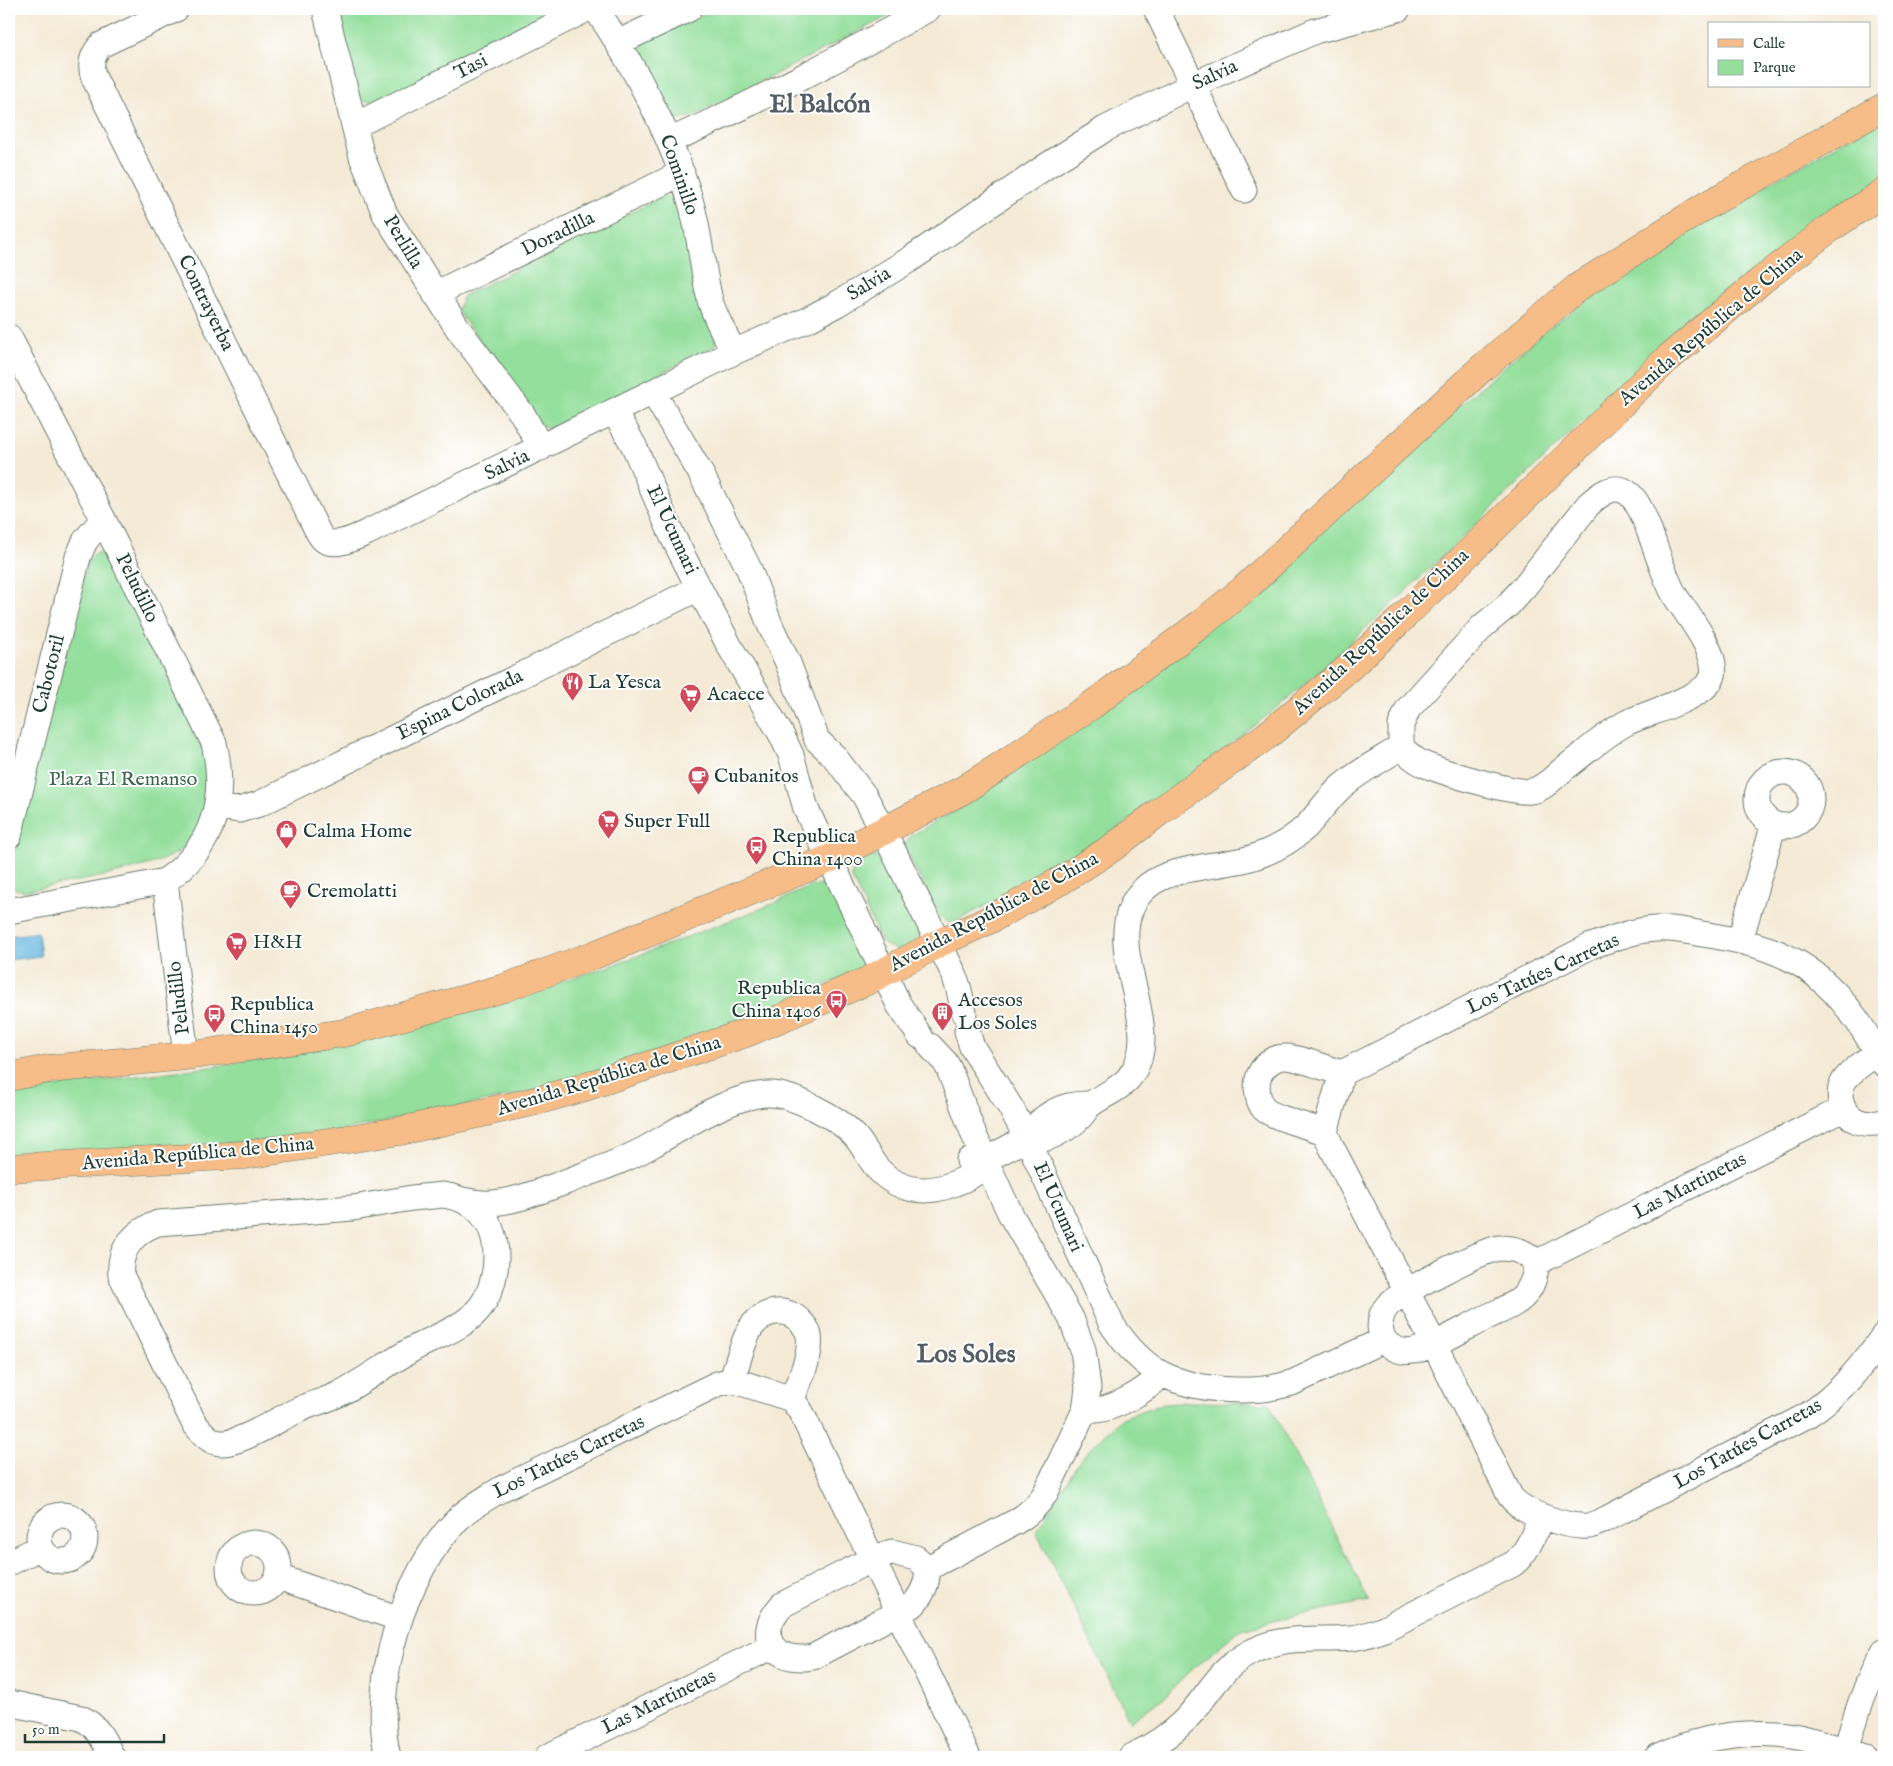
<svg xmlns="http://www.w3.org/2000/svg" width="1893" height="1766" viewBox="0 0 1893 1766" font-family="'IM FELL English',serif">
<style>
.green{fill:#93df9b;stroke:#598e68}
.water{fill:#64b5df;stroke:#42798a}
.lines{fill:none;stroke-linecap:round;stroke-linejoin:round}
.minor-casing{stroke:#6a7a6d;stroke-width:27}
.major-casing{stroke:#6a7a6d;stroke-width:29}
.minor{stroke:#fff;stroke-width:25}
.major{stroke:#f7bd88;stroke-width:28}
.labels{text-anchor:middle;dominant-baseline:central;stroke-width:4;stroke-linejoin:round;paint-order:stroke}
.street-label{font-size:20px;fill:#1f3d34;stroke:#fff}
.poi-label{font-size:20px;fill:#1f3d34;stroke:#fff;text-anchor:start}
.park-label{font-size:20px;fill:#3c664e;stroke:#fff}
.district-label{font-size:25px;font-weight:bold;fill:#555e65;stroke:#fff}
</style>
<rect width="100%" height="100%" fill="#fff"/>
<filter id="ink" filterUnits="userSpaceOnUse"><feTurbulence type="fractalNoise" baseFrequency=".02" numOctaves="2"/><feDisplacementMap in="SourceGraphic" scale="10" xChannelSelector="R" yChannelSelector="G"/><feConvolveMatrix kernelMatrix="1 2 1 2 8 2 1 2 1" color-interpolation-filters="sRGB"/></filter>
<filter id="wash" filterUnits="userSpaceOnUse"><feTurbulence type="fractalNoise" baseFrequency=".0096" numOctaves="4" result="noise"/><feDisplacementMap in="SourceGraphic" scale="20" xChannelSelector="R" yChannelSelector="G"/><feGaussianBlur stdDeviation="1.12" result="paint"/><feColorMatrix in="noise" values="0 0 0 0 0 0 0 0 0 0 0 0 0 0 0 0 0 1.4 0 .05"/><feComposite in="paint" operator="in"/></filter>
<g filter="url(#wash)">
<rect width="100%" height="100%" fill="#f4ead6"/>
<path class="green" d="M331 9H574L380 102 363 100 357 93Z
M715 9H902L692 117 674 119 669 114 642 59 640 51 644 42Z
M1884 118V184L1737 292 1581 423 1397 600 1283 703 1232 743 1068 866 987 905 955 922H947L938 915 905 847 910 836 974 800 1015 769 1405 453 1545 331 1663 243Z
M664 196 672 197 681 206 715 335V346L553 428H545L539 423 458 311 463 296Z
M102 552H109L214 771C207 795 204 826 186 846 165 869 59 884 25 891L15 889 9 883V865L88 561 94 554Z
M874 856 880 857 887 861 920 926 917 940 901 949 896 950 882 943 851 876C854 863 863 859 874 856Z
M820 885 828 887 835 894 864 957 863 963 859 969 761 1017 556 1087 303 1138 9 1159V1092L226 1065 444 1018 614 965 768 906 811 886Z
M1185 1402 1269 1403 1369 1601 1302 1614 1241 1629 1200 1662 1163 1698 1130 1722 1036 1531 1082 1457 1122 1418 1158 1405Z"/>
<path class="water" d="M38 932 41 956 9 960V936Z"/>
</g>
<g filter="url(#ink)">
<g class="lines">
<defs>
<path id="minor" d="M176 9 101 45C92 55 89 65 94 78L316 528C318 532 320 536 323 539 333 549 357 537 368 532L734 352 807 320 837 304 909 260 1048 165 1105 129 1194 84 1315 31 1398 9
M325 9 362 157 385 214 459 330 523 415 541 448
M596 9C634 65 673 138 691 203 700 234 702 268 710 300 715 318 725 335 734 352
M1156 9 1244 190
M619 42 689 9
M354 126 587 9
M669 141C758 102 843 56 928 9
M435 294 682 173
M9 337 103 519 214 743C227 798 214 848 165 881L9 911
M653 392 700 472 749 569 770 625 788 663 817 740 833 755 864 795 883 830 954 974 959 990 964 1013
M614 411 634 446 672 535 699 588 730 647 781 734 791 755 806 809 899 1005 920 1036
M1757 799a27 27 0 1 1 54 0a27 27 0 1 1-54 0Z
M218 807 239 810 259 804 699 588
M9 836 78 557 85 541 103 519
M165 881 186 1056
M1740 940 1774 824
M967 1031 972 1047 1011 1108 1027 1138 1111 1323C1124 1343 1141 1363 1162 1374 1198 1392 1257 1395 1294 1382L1383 1340
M1877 1052C1867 1061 1851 1070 1844 1081 1834 1097 1845 1120 1864 1123 1871 1124 1878 1123 1884 1122
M1342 1073 1325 1132 1331 1146 1434 1344 1510 1496C1522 1513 1569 1528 1589 1526 1593 1525 1597 1523 1600 1522L1806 1416C1838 1396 1862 1366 1884 1335
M1342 1073 1591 946C1612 939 1634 930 1656 929 1672 928 1687 931 1702 934 1747 941 1792 951 1826 984 1851 1007 1867 1035 1884 1064
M1090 1104C1063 1103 1042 1114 1027 1138 1032 1138 1037 1139 1042 1139 1051 1138 1072 1126 1078 1119 1083 1115 1086 1109 1090 1105 1102 1095 1116 1092 1128 1079 1168 1032 1107 959 1132 906 1152 862 1215 870 1254 857 1272 851 1292 840 1306 827 1318 814 1328 799 1341 787 1359 771 1381 760 1401 747 1407 753 1413 759 1421 763 1438 771 1515 794 1531 791 1544 789 1555 776 1565 768 1585 753 1604 735 1626 723 1646 713 1709 697 1713 675 1718 651 1686 614 1674 594 1665 577 1659 559 1653 541 1640 506 1628 466 1588 505L1524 587 1507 606 1483 626 1408 709 1401 725V747
M1325 1132C1313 1128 1272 1117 1264 1109 1258 1102 1256 1088 1258 1079 1261 1067 1274 1056 1286 1057 1301 1058 1327 1069 1342 1073
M969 1161 985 1160 1027 1138
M443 1195C456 1197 471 1202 480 1212 504 1237 499 1286 478 1310 462 1329 434 1337 413 1349 388 1363 364 1381 339 1394 325 1401 310 1404 296 1411 278 1419 239 1445 220 1443 208 1442 201 1431 194 1423L121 1275C118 1249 135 1231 158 1223L353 1208 412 1198Z
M462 1200C472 1202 482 1204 492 1203 518 1201 543 1190 568 1181 596 1170 625 1161 652 1145 684 1127 735 1092 772 1094 796 1096 837 1117 853 1134 863 1144 868 1157 877 1168 898 1191 925 1195 953 1184 968 1178 977 1175 985 1160
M1499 1248C1514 1248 1526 1251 1536 1263 1536 1276 1532 1287 1523 1297 1513 1307 1496 1312 1483 1319 1461 1330 1438 1345 1414 1351 1407 1352 1398 1351 1392 1347 1377 1339 1377 1317 1388 1305 1404 1290 1478 1252 1499 1248Z
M1536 1263 1843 1109
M732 1380C737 1365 743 1339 752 1326 764 1311 784 1306 799 1320 803 1324 808 1329 809 1336 812 1356 799 1380 792 1399
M792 1399 801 1412 968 1757
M1085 1410C1109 1414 1146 1391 1162 1374
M39 1538a23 23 0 1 1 46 0a23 23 0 1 1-46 0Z
M229 1568a25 25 0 1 1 50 0a25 25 0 1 1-50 0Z
M892 1552 916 1558 928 1568C927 1583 924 1592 914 1604L813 1657C774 1664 753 1636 782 1605L872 1559Z
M9 1563 41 1547
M928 1568 1017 1521C1029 1514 1037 1506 1045 1494L1085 1410 1088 1388 1083 1350 1071 1318 1012 1217 1001 1194 974 1135 949 1069 945 1062 930 1046
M278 1577 400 1619
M9 1703 81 1718C98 1726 104 1741 112 1757
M388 1757C370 1684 404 1573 458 1519 470 1507 487 1498 501 1489L717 1384 732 1380 792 1399
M547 1757 771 1647
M1131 1757C1151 1747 1169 1736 1184 1721 1210 1695 1217 1669 1253 1651 1289 1634 1315 1641 1351 1638 1363 1637 1373 1633 1384 1629L1513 1564C1528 1552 1534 1534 1541 1517
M1657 1757C1695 1739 1735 1731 1777 1734 1807 1736 1838 1749 1866 1757
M1844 1757C1854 1722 1865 1683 1884 1652"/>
<path id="major" d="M9 1077 48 1069 186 1056 344 1033 504 988 594 955 829 859 963 790 996 769 1092 705 1202 623 1244 589 1482 368 1578 287 1707 205 1884 107
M9 1168 245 1155 400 1131 536 1101 585 1087 749 1032 867 981 939 943 989 920 1062 880 1112 848 1159 812 1265 737 1306 703 1344 672 1397 623 1666 360 1762 280 1829 229 1884 192"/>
</defs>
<use href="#minor" class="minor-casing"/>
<use href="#major" class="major-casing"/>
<use href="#minor" class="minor"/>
<use href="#major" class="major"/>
</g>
</g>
<defs>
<symbol id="restaurant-pin" viewBox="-11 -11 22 30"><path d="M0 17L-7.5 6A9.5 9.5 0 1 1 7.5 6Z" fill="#d1495b" stroke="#fff"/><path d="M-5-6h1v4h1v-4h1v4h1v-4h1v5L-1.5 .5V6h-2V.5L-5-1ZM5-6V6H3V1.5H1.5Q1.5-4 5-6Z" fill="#fff"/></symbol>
<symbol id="supermarket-pin" viewBox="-11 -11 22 30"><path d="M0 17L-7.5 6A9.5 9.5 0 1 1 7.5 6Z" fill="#d1495b" stroke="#fff"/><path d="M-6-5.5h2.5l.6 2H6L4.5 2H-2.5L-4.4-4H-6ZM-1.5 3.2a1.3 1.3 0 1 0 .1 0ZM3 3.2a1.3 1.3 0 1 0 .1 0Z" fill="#fff"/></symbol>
<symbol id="cafe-pin" viewBox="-11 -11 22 30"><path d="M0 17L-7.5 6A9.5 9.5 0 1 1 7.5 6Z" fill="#d1495b" stroke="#fff"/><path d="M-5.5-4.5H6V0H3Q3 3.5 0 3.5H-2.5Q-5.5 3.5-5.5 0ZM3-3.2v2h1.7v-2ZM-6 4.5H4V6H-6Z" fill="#fff"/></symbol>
<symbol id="shop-pin" viewBox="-11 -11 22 30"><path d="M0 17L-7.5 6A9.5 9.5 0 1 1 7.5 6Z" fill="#d1495b" stroke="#fff"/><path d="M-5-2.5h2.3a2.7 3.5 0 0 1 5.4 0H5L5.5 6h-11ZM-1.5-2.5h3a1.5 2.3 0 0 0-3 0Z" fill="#fff"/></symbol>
<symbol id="bus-pin" viewBox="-11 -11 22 30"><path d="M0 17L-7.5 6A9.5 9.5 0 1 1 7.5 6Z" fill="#d1495b" stroke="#fff"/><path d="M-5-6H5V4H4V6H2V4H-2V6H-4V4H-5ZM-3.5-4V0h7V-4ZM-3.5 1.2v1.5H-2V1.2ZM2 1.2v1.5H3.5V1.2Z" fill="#fff"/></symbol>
<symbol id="building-pin" viewBox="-11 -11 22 30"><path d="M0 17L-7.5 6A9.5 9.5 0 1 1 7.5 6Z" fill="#d1495b" stroke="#fff"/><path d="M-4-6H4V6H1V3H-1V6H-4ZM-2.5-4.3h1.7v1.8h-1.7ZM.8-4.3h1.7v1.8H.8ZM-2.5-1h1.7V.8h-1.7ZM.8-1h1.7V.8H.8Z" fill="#fff"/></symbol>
</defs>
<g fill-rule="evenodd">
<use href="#restaurant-pin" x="560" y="670" width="25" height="34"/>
<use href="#supermarket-pin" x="678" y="682" width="25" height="34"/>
<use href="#cafe-pin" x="686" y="764" width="25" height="34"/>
<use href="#supermarket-pin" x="596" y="808" width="25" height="34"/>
<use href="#shop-pin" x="274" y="818" width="25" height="34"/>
<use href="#bus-pin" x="744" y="834" width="25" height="34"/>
<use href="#cafe-pin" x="278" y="878" width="25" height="34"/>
<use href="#supermarket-pin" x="224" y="930" width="25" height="34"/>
<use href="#bus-pin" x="824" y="988" width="25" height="34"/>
<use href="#building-pin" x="930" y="1000" width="25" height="34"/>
<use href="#bus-pin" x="202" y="1002" width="25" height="34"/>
</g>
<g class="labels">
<g class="street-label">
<text transform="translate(471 67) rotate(-27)">Tasi</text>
<text transform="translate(1215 75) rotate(-25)">Salvia</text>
<text transform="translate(679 175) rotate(71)">Cominillo</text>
<text transform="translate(558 234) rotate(-26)">Doradilla</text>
<text transform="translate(403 242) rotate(59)">Perlilla</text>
<text transform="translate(869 284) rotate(-31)">Salvia</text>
<text transform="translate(206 303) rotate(64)">Contrayerba</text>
<text transform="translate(1711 327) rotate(-40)">Avenida República de China</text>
<text transform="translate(507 465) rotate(-26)">Salvia</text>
<text transform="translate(672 530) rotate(65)">El Ucumari</text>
<text transform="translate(137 588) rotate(64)">Peludillo</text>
<text transform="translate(1381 632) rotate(-43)">Avenida República de China</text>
<text transform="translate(49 674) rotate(-76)">Cabotoril</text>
<text transform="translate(460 705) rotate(-26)">Espina Colorada</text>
<text transform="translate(994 912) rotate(-28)">Avenida República de China</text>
<text transform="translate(1543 974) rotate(-25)">Los Tatúes Carretas</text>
<text transform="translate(179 998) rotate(-97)">Peludillo</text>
<text transform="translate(609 1076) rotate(-17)">Avenida República de China</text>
<text transform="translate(198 1154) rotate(-5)">Avenida República de China</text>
<text transform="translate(1690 1186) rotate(-27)">Las Martinetas</text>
<text transform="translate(1058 1207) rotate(66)">El Ucumari</text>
<text transform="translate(1748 1444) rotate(-29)">Los Tatúes Carretas</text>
<text transform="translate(569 1457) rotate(-26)">Los Tatúes Carretas</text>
<text transform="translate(659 1702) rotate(-26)">Las Martinetas</text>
</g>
<g class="poi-label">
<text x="588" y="682">La Yesca</text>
<text x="707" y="694">Acaece</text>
<text x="714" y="776">Cubanitos</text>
<text x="624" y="821">Super Full</text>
<text x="303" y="831">Calma Home</text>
<text x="772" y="836">Republica<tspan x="772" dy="23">China 1400</tspan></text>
<text x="307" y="891">Cremolatti</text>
<text x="253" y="942">H&amp;H</text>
<text x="821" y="988" text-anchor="end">Republica<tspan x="821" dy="23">China 1406</tspan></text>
<text x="958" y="1000">Accesos<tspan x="958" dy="23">Los Soles</tspan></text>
<text x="230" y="1004">Republica<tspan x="230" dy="23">China 1450</tspan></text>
</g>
<g class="park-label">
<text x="123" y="779">Plaza El Remanso</text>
</g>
<g class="district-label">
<text x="820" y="105">El Balcón</text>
<text x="966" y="1355">Los Soles</text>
</g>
</g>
<rect width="1893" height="1766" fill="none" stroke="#fff" stroke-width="30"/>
<rect x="1708" y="22" width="162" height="65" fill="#ffffff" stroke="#a5b1ae"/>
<rect x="1718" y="39" width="25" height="8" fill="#f7bd88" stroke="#a5b1ae"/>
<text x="1753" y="48" font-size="15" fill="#1f3d34">Calle</text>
<rect x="1718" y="60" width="25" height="15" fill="#93df9b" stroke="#a5b1ae"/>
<text x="1753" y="72" font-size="15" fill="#1f3d34">Parque</text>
<path d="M25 1734v8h139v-8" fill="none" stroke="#1f3d34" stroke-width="2.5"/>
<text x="32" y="1734" font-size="15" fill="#1f3d34" stroke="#ffffff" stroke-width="4" paint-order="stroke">50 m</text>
</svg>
